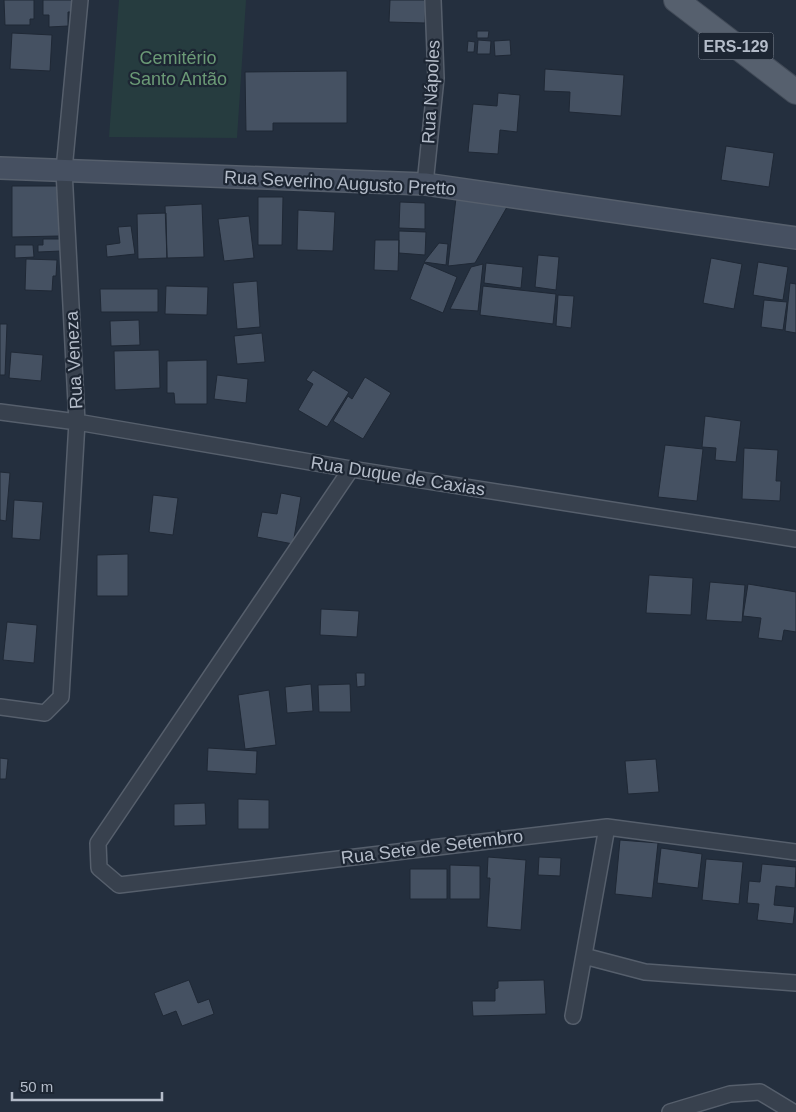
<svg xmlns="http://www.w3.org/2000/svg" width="796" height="1112" viewBox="0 0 796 1112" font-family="Arial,sans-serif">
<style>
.green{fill:#263c3f}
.building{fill:#455162;stroke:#1f2835}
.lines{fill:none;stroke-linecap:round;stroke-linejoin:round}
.street-casing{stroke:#565f6c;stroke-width:18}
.secondary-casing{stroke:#565f6c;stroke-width:24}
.primary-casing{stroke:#414a57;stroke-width:26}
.street{stroke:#38414e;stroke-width:15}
.secondary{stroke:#465061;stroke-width:21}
.primary{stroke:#56606e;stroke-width:24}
.labels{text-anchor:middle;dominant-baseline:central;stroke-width:4.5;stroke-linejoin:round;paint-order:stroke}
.shield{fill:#1d2633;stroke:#878f9c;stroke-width:1}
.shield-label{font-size:16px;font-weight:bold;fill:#b4bcc9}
.park-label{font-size:18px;fill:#6b9a76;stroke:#1d2633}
.street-label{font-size:18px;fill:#b4bcc9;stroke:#1d2633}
</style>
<rect width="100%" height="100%" fill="#242f3e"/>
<path class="green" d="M119 0H246L237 138 109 137Z"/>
<path class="building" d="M4 0H34V19H30V25H5Z
M43 0H72V12H68V26L49 27V15H43Z
M390 0H426L425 23 389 22Z
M477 31H489L488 38H477Z
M12 33 52 35 50 71 10 69Z
M478 40 491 41 490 54H477Z
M510 40 511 55 495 56 494 41Z
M468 41 475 42 474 52H467Z
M545 69 624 75 621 116 569 112 570 92 544 91Z
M347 71V123H273V131H246L245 72Z
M498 93 520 95 517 132 500 130 498 154 468 152 473 104 497 106Z
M726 146 774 153 769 187 721 180Z
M12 186H59V236L12 237Z
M258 197H283L282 245H258Z
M456 198 507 207 475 263 448 266Z
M400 202 425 203V229L399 228Z
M202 204 204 257 167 258 165 206Z
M298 210 335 212 333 251 297 250Z
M166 213 167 258 138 259 137 214Z
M249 216 254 258 224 261 218 219Z
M131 226 135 254 107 257 106 245 120 243 118 227Z
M399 231 426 232 425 255 399 253Z
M43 239H60L61 251 38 252V245H43Z
M375 240H399L398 271 374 270Z
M439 243 448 244 446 265 424 262Z
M15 245H33L34 257 15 258Z
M538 255 559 257 556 290 535 287Z
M711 258 742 264 734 309 703 303Z
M26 259 57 260 56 276H53L52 291 25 290Z
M758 262 788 267 783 300 753 295Z
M424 263 457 277 443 313 410 299Z
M486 263 523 267 521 288 484 283Z
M483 264 478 311 450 309 471 267Z
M257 281 260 327 237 329 233 283Z
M790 283 796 284V333L785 331Z
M166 286 208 287 207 315 165 314Z
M483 286 556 294 553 324 480 315Z
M100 289H158V312H101Z
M558 295 574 296 571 328 556 326Z
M764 300 787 302 783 330 761 327Z
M139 320 140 345 111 346 110 321Z
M0 324H7L5 375H0Z
M262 333 265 362 237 364 234 336Z
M159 350 160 388 115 390 114 351Z
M11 352 43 355 41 381 9 378Z
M207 360V404H175L174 393H167V361Z
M313 370 349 392 327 427 298 410 313 384 306 380Z
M217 375 248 379 246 403 214 399Z
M365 377 391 393 363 439 333 421 348 396 352 399Z
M705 416 741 421 736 462 715 460 716 448 702 447Z
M665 445 703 449 697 501 658 497Z
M744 448 778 450 776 481H781L780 501 742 499Z
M0 472 10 473 6 521 0 520Z
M281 493 301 497 293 544 257 537 262 512 277 514Z
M153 495 178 498 173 535 149 532Z
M14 500 43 502 40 540 12 538Z
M128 554V596H97V555Z
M649 575 693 578 691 615 646 613Z
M710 582 745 585 742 622 706 620Z
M748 584 796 592V632L784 630 782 641 758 638 761 618 743 616Z
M321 609 359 611 357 637 320 635Z
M7 622 37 625 34 663 3 660Z
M356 673H365V686L357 687Z
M311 684 313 711 287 713 285 687Z
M350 684 351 712H319L318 685Z
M269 690 276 745 245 749 238 695Z
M208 748 257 751 256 774 207 771Z
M0 758 8 759 6 779H0Z
M656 759 659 792 628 794 625 761Z
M238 799 269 800V829H238Z
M205 803 206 825 174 826V804Z
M620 840 658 843 652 898 615 894Z
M661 848 702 854 698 888 657 883Z
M488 857 526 860 521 930 487 927 490 878H487Z
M539 857 561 858 560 876 538 875Z
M706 859 743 862 739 904 702 900Z
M762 864 796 867 795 888 776 886 774 905 795 907 793 924 757 920 759 904 747 903 749 881 760 882Z
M450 865 480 866V899H450Z
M410 869H447V899H410Z
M189 980 198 1003 209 999 214 1014 182 1026 176 1011 163 1016 154 993Z
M544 980 546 1014 473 1016 472 1001H495V989L498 988V981Z"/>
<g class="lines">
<defs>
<path id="street" d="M425 184 436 78 433 0
M0 412 77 422 351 469 796 539
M351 469 98 843 99 868 119 885 607 827 796 852
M0 707 45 713 61 697 77 422 64 170 80 0
M584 956 645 972 796 983
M573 1016 607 827
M670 1112 730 1094 760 1092 793 1112"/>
<path id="secondary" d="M0 168 425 184 796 238"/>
<path id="primary" d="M676 0 796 92"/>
</defs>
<use href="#street" class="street-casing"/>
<use href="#secondary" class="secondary-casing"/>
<use href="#primary" class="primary-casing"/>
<use href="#street" class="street"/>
<use href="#secondary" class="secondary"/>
<use href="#primary" class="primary"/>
</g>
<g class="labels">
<rect class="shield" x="698.5" y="32.5" width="75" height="27" rx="4"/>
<g class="shield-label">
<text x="736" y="46">ERS-129</text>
</g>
<g class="park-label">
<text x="178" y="58">Cemitério<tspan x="178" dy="21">Santo Antão</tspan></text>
</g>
<g class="street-label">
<text transform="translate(431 92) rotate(-87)">Rua Nápoles</text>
<text transform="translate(340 183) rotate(3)">Rua Severino Augusto Pretto</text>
<text transform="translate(74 360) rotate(-93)">Rua Veneza</text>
<text transform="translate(398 476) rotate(9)">Rua Duque de Caxias</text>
<text transform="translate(432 847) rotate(-7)">Rua Sete de Setembro</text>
</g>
</g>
<path d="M12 1092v8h150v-8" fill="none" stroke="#b4bcc9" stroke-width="2.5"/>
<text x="20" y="1092" font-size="15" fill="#b4bcc9" stroke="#1d2633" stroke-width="4" paint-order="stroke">50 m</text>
</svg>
